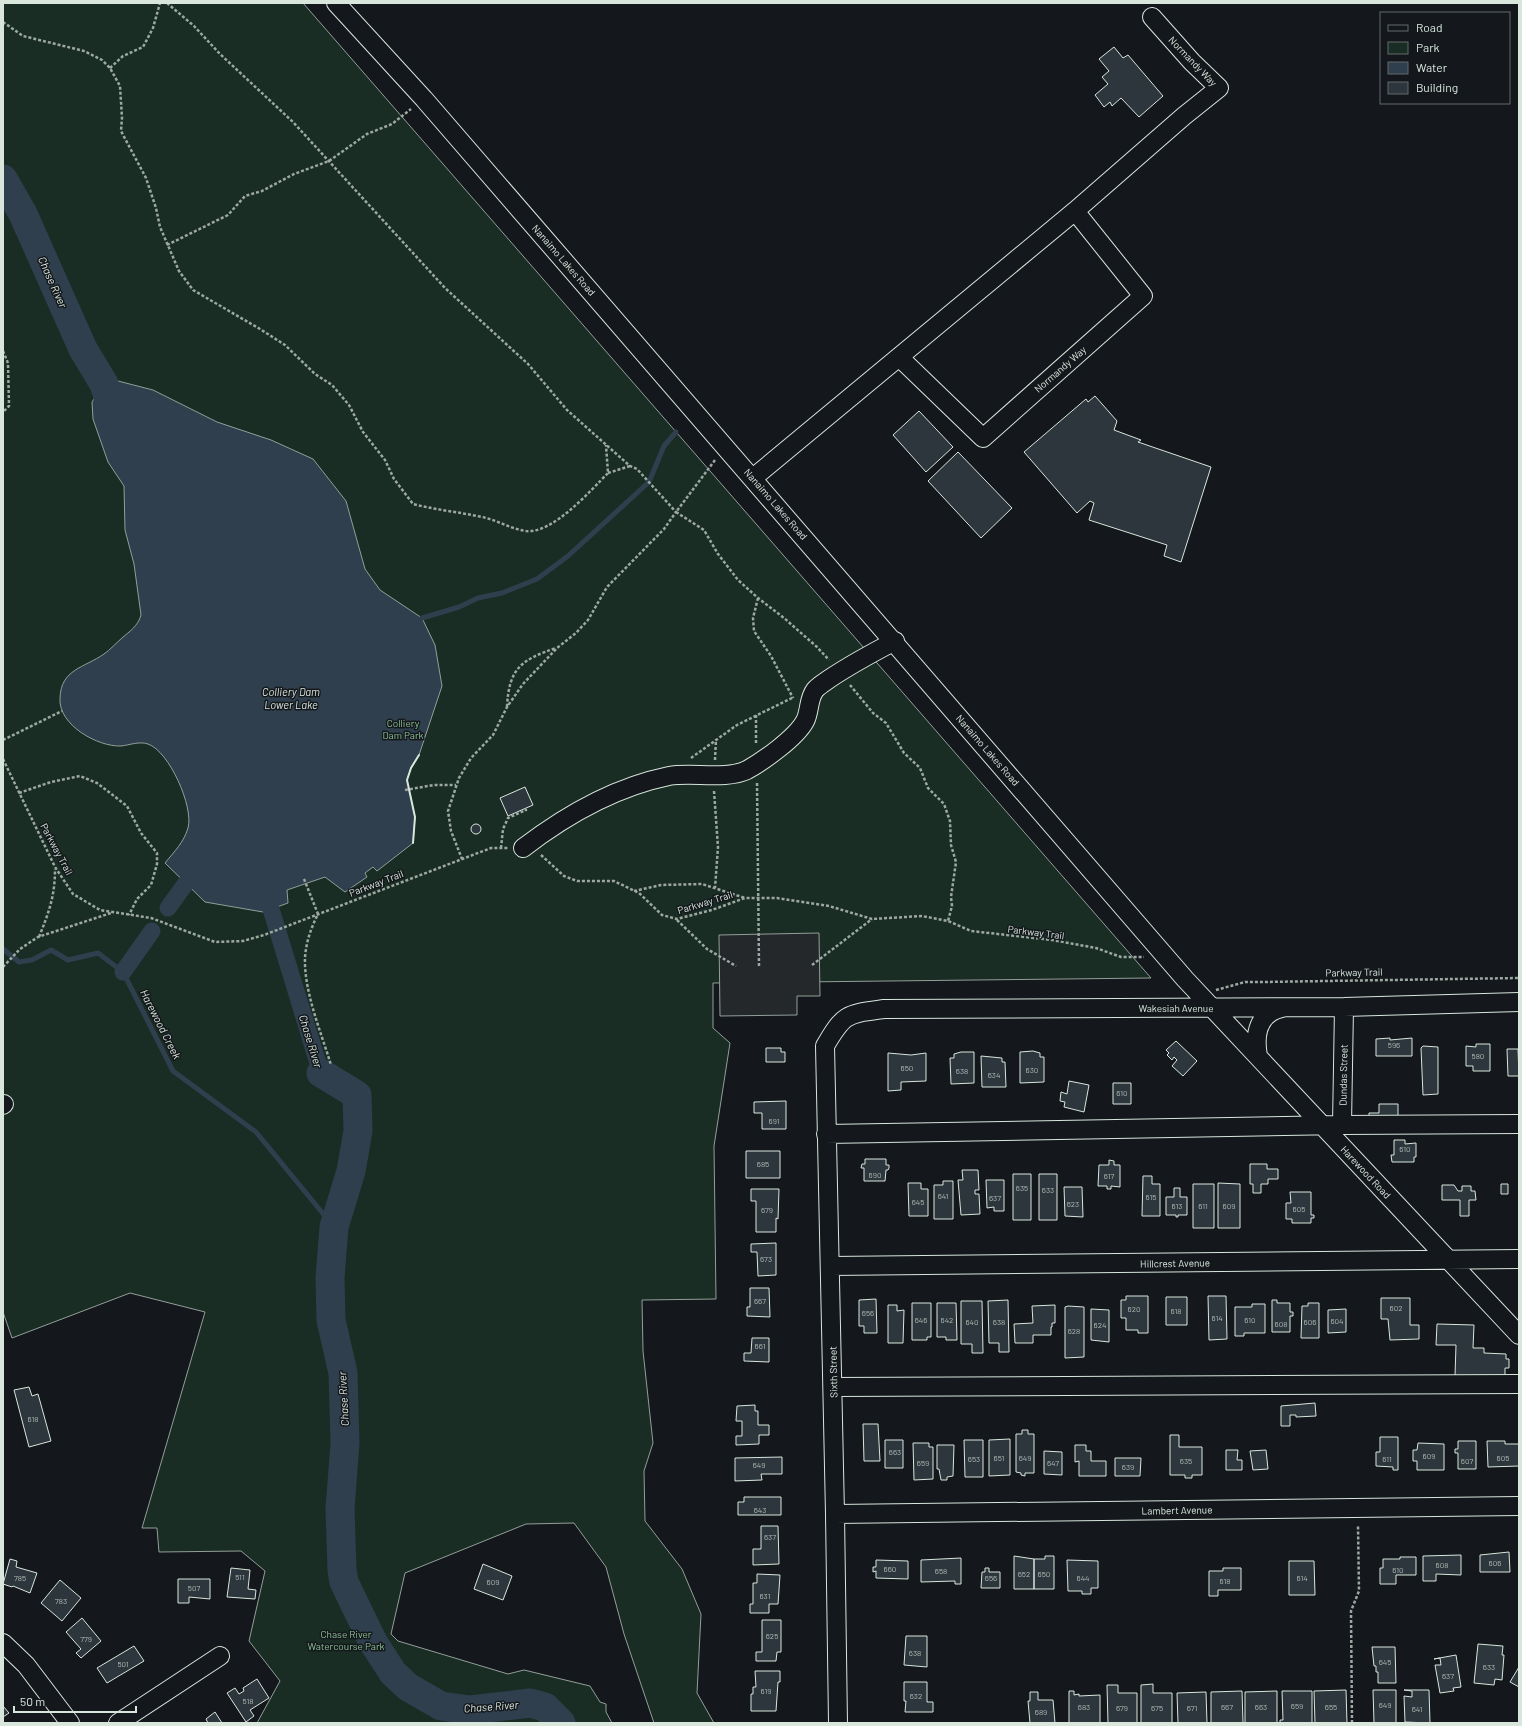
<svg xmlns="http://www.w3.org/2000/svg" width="1522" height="1726" viewBox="0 0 1522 1726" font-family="Barlow,sans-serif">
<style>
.green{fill:#1a2d24;stroke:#939e99}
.parking{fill:#24282b;stroke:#939e99}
.water{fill:#2f3f4d;stroke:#939e99}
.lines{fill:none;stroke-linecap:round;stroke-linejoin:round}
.stream{stroke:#2f3f4d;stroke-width:5}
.canal{stroke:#2f3f4d;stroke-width:17}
.river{stroke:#2f3f4d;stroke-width:29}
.building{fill:#2c363c;stroke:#d8e6dc}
.minor-casing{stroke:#d8e6dc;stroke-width:20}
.path{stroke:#9da8a2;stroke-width:2.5;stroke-dasharray:3 2;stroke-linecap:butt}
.minor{stroke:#14181c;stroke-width:18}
.wall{stroke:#d8e6dc;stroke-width:2}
.labels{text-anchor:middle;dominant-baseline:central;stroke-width:3;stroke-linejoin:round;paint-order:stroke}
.number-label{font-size:8px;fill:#adbab4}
.street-label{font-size:10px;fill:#d8e6dc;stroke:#14181c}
.park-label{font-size:10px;fill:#8ac095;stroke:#14181c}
.water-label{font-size:11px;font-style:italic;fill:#d8e6dc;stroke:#14181c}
</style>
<rect width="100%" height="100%" fill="#14181c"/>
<path class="green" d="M3 3H303L1151 978 713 983V1028L730 1043 714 1146 716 1299 642 1300 643 1351 653 1443 644 1471 645 1521 682 1569 701 1614 697 1693 714 1723H654L624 1634 606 1567 574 1523 526 1524 405 1573 391 1634 398 1641 508 1674 524 1670 590 1686 600 1702 606 1704V1712L612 1723H257L280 1681 249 1641 265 1571 241 1551 159 1552 157 1528H142L205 1312 130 1293 12 1338 3 1312Z"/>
<path class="parking" d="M819 933 820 996H797V1015L720 1016 719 935Z"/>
<path class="water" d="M118 381 153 390 217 422 271 440 313 459 346 501 365 569 380 590 422 618 435 645 442 686 419 755 411 768 407 780 415 817 413 843 377 871 373 867 365 873 367 877 345 892 325 877 287 890 288 903 263 912 205 902 165 863C174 852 184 842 188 828 194 807 169 751 148 744 139 741 130 745 121 746 98 747 58 725 60 698 61 669 84 668 104 654 110 650 116 643 122 638 130 631 138 626 141 615L134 564 125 530 124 486 108 462 93 419 92 402 104 384Z"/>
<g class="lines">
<path class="stream" d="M422 618 459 607 478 598 502 593 537 579 568 556 649 482 664 446 676 432
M3 949 19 962 32 960 51 950 68 960 98 953 123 972 173 1071 256 1132 334 1227"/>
<path class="canal" d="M168 908 186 883
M271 909 321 1073
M123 972 152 931"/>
<path class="river" d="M3 179 23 214 83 349 104 384 116 422
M321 1073 357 1095 358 1131 351 1171 334 1227 330 1278 331 1320 343 1373 345 1443 340 1509 342 1570 344 1582 373 1642 393 1673 408 1687 441 1706 470 1710 530 1703 545 1707 561 1723"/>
</g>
<path class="building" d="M1114 47 1123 58 1128 55 1163 96 1139 117 1121 98 1112 106 1110 102 1104 107 1095 95 1108 84 1102 77 1109 71 1099 59Z
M1095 396 1117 421 1114 430 1141 440 1138 442 1211 467 1181 562 1164 556 1167 545 1089 520 1094 503 1090 501 1077 513 1024 452 1086 399 1088 402Z
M919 411 953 447 926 472 893 435Z
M958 452 1012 508 981 538 928 481Z
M525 787 533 805 508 816 500 798Z
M471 829a5 5 0 1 1 10 0a5 5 0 1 1-10 0Z
M1390 1038V1040L1412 1038V1056H1376V1039Z
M1176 1041 1197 1061 1183 1076 1172 1066 1177 1060 1174 1057 1172 1060 1167 1055 1169 1053 1166 1050Z
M1476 1044H1490V1071H1473V1066H1466V1046L1476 1047Z
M1423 1046 1438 1047V1094L1423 1095 1421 1048Z
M766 1048H781V1052H785V1062H766Z
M1507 1049H1518L1519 1076H1508Z
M1033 1051 1040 1053V1057H1044V1082L1020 1083V1052Z
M961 1052H974V1083L951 1084 950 1058H954V1054Z
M888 1053 911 1055 926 1053V1081L901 1082V1090L888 1091Z
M981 1056 1002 1058V1062H1005L1006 1087H982Z
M1069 1081 1089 1085 1084 1112 1064 1107 1065 1102 1060 1101 1061 1092 1067 1094Z
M1113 1083H1131V1104H1113Z
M786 1101V1129H762V1113H754V1102Z
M1379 1104H1398V1121L1369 1124V1113H1379Z
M1394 1140H1405V1144L1416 1143V1157H1414V1162H1392L1391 1155H1394Z
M746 1151H780V1178H746Z
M865 1159H886V1165H889V1168L888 1170H886L885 1181H864V1168H861L862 1164H865Z
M1109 1160 1114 1161V1165H1120V1187L1111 1186V1189H1107V1186H1098L1099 1165H1109Z
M1250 1164H1267V1169H1278V1179H1268V1184H1261V1193H1253V1184H1250Z
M962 1170H978L979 1190H975V1194H979L980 1214 961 1215 958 1180H963Z
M1013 1174H1031V1220H1013Z
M1039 1174H1057V1220H1039Z
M1143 1176H1152V1184H1160V1216H1142Z
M986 1180H1004V1211H994V1207L987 1208Z
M943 1181H953V1219H934V1185H943Z
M908 1183H921V1189H928V1216H909Z
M1218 1183 1240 1184V1228H1218Z
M1193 1184H1214V1228H1193Z
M1501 1184H1508V1194H1501Z
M1442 1185H1454L1458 1191H1462V1186H1471V1191H1475L1476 1200H1469V1216H1460V1200H1442Z
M1064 1187H1082L1083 1217 1065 1216Z
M1174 1188H1180V1197H1187V1215H1178V1217H1176V1215H1166V1197H1174Z
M751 1189H779L778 1219 776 1218V1232H756V1201H751Z
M1290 1192H1311V1215H1314V1218H1311V1223H1292V1219H1286V1203H1291Z
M776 1243V1275L758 1276 757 1252H751V1244Z
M750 1288H769L770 1317 747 1316V1307H750Z
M1126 1296H1148V1333H1138V1330H1126V1318H1121V1300H1126Z
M1208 1296H1226L1227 1339 1209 1340Z
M1166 1297H1187V1325H1166Z
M1381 1298H1410V1325H1419V1339L1390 1340 1388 1319H1381Z
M876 1299 877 1333H864V1326H859V1300Z
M1008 1300 1009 1352H999V1343H989L988 1301Z
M1272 1300H1277V1303H1290V1312H1293V1316H1290V1332H1272Z
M961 1301H982L983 1353H972V1344H961Z
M912 1303H931V1337H927V1340H912Z
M937 1303H956L957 1340H946V1337H937Z
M1308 1303H1319V1338H1301L1302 1306H1308Z
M1252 1304H1265V1333H1244V1336H1235V1307H1252Z
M888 1305H897V1311L904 1310 903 1343H888Z
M1055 1305V1323H1052V1327H1051V1335H1033V1343H1015L1014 1324 1033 1323 1032 1306Z
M1068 1306 1084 1307V1357L1065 1358V1307Z
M1091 1309 1109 1310V1342L1091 1340Z
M1346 1309V1332L1328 1333V1310Z
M1437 1324 1474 1325 1473 1348H1484V1353L1506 1354V1359H1509V1368H1505V1377L1455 1376 1456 1345H1436Z
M752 1338H769V1362L744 1361V1353H751Z
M29 1387 32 1396 38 1394 51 1441 29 1447 14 1390Z
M1315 1403 1316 1416 1296 1417V1415H1290V1426H1281V1406Z
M755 1405V1411H758V1425H769V1435H759V1444L736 1445V1436H742V1421H736L737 1406Z
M863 1424H878L880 1461H864Z
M1022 1430H1028V1434H1034V1473H1025V1476L1021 1475V1473L1016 1472V1434H1022Z
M1170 1435H1179V1447H1202V1475H1192V1478H1185V1475H1170Z
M1380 1437H1398V1470H1393V1467L1376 1466V1452H1380Z
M1010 1439V1475L989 1476V1440Z
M885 1440H903V1468H885Z
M964 1440H983V1477H965Z
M1458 1441H1476V1469H1458V1453H1455V1449H1458Z
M1487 1441H1505V1444H1519V1466L1488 1467Z
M913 1443H929V1447H933V1479L914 1480Z
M1418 1443 1444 1444V1470H1417V1461H1413V1450H1417Z
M937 1445H954L953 1476 947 1477V1480H941L939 1469H937Z
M1075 1445H1086V1451H1091V1461H1106V1476H1079V1461L1075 1462Z
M1226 1450H1238L1237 1460H1242V1470H1226Z
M1266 1450 1268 1469 1253 1470 1250 1451Z
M1044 1451 1062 1452V1475L1044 1474Z
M782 1457V1474H761L762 1480 735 1481V1458Z
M1115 1458H1141L1140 1476H1115Z
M744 1497H781V1515H738V1502H744Z
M761 1526H778L779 1564 753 1565V1549H761Z
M1509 1552 1510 1572H1480V1555Z
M1014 1556 1034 1559V1589H1014Z
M1045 1556H1054V1589H1034V1559H1045Z
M1423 1556 1461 1555V1575L1436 1574V1581H1423Z
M1400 1557H1416V1575H1396V1584H1380V1568H1383V1559H1400Z
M961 1558V1584H955V1581L921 1582V1560Z
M10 1559 17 1561 16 1567 37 1573 30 1593 13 1586 12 1587 3 1584Z
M876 1560 908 1561V1579L876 1578V1571L873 1572V1567H876Z
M1067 1560 1098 1561V1588H1091V1594H1082V1591H1068Z
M1289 1561H1314L1315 1595H1289Z
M483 1564 512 1576 503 1600 474 1589Z
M231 1568 250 1570 248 1589 256 1590 255 1599 227 1597Z
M985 1568H989V1572H1000V1588H981L982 1572H985Z
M1223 1568H1241V1590H1218V1596H1209V1571H1223Z
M757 1574 780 1575 778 1604H769V1613H750V1604H753V1583H757Z
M178 1579H210V1599L189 1597V1603H178Z
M60 1580 81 1598 62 1621 41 1603Z
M82 1618 101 1641 81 1658 76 1653 81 1649 66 1632Z
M762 1620H781V1652H777L776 1661H756V1652H762Z
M906 1636H927V1667L904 1665Z
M1478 1644 1503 1646 1502 1655H1504L1502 1680 1495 1679 1494 1685 1474 1683Z
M134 1646 144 1661 107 1683 97 1668Z
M1372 1647H1395L1396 1683H1378V1672H1376V1666H1374Z
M1456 1655 1461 1687 1453 1688 1454 1691 1440 1693 1435 1665H1441L1440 1658 1434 1659Z
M1519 1667V1687L1510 1682Z
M755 1671H780V1682H778L776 1711H751V1694H753V1687H756Z
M257 1679 269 1698 250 1710 254 1716 246 1722 227 1693 235 1688 239 1694 244 1691 243 1688Z
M904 1682H927V1702H933V1712H905L906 1701H904Z
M1153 1684V1693H1172V1723H1141V1685Z
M1107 1685H1118V1693H1137V1723H1108Z
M1346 1690 1347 1723H1315L1314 1691Z
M1373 1690H1396V1723H1374Z
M1404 1690H1429L1430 1723 1405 1722 1404 1696 1412 1697V1691Z
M1069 1691H1074V1695L1079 1694V1696L1100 1695V1723H1069Z
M1242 1691 1243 1723H1211V1692Z
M1277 1691V1723H1245V1692Z
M1282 1691H1312V1723H1280V1720H1283Z
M1030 1692H1038V1700H1053L1055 1723H1030L1028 1701H1030Z
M1206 1692 1207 1723H1176H1178L1177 1693Z
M3 1706 9 1713 3 1717Z
M215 1712 222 1723H208L206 1719Z"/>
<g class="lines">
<defs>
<path id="minor" d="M336 3 424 99 1185 979 1519 1335
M899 357 983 438 1143 296 1075 211
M753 478 1075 211 1184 116 1219 88 1192 62 1152 17
M523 848C566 815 615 787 669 776 692 772 726 780 747 770 763 761 796 738 805 721 810 712 808 699 815 690 818 686 825 682 829 679 850 665 872 653 895 641
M1258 1056C1254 1034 1258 1013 1282 1008
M3 1105 4 1104
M1342 1125 1519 1124
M826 1134 1342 1125 1344 1007
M831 1266 1519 1259
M833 1387 1519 1384
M835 1514 1519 1506
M3 1643 26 1665 70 1723
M118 1723 220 1656
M838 1723 835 1514 825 1046C844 1013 847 1014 884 1009L1344 1007 1519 1002"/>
</defs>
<use href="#minor" class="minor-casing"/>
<path class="path" d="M167 3 194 26 220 54 293 122 445 288 528 364 567 410 630 466 637 469 676 512 664 529 607 587 588 620 576 633 557 648 523 684 507 707 493 735 471 758 459 778 448 811 451 831 462 859
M3 22 23 36 84 51 102 60 110 68 120 86 122 118 121 131 146 178 156 208 160 227 179 271 193 290 260 329 285 345 315 374 332 385 349 405 363 432 385 460 394 479 413 504C436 510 459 512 482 517 497 520 511 529 526 531 553 534 591 490 608 473L606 445
M110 68 123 56 143 47 153 28 160 3
M167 245 228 215 245 196 262 191 294 174 329 161 367 134 392 124 411 109
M3 351 8 363 9 406 3 412
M715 460 676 512 704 530 718 554 738 580 758 598 784 618 817 647 829 660
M608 473 630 466
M758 598 753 618 754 631 771 656 793 698
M850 685 873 713 886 723 904 753 920 768 928 788 944 804 950 821 951 845 956 862 951 897 952 906 948 921
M507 707C509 668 521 660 556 648
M756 715V744
M3 740 62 711
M691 758 737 725 794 697
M3 759 55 867 73 894 100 910 151 918 215 942 243 941 264 935 491 848H508
M715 760 716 739
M757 783 759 966
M405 790 434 785H456
M714 791 718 847 715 888
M19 793 51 782 80 776 97 783 127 806 141 833 157 853V864L151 885 137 899 129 915
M501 848 503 829 508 818 526 810 525 809
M541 855 564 876 577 881H614L639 893 662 915 677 919 712 910 745 898H777L829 906 872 919 922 916 948 921 971 931 1052 940 1096 948 1121 957H1144
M304 879 318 914C311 928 306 942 305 958 304 992 321 1032 331 1065
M634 891 661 885 702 884 745 898
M677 920 707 949 736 966
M39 937C49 912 55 896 55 869
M812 965 872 919
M3 967 20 949 38 937 111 913
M1216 990 1245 982H1262L1519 978
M1352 1723 1351 1611 1359 1591 1358 1525"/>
<use href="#minor" class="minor"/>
<path class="wall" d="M413 843 415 817 407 780 411 768 419 755"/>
</g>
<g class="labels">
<g class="number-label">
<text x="1394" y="1045">596</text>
<text x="1478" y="1056">580</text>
<text x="907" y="1068">650</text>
<text x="1032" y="1070">630</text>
<text x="962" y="1071">638</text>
<text x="994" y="1075">634</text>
<text x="1122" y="1093">610</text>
<text x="774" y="1121">691</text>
<text x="1405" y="1149">610</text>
<text x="763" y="1164">685</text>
<text x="875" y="1175">690</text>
<text x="1109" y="1176">617</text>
<text x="1022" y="1188">635</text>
<text x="1048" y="1190">633</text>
<text x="943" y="1196">641</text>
<text x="1151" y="1197">615</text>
<text x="995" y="1198">637</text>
<text x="918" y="1202">645</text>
<text x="1073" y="1204">623</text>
<text x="1177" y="1206">613</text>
<text x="1203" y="1206">611</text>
<text x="1229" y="1206">609</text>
<text x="1299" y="1209">605</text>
<text x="767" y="1210">679</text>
<text x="766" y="1259">673</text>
<text x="760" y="1301">667</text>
<text x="1396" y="1308">602</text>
<text x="1134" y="1309">620</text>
<text x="1176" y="1311">618</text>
<text x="868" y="1313">656</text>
<text x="1217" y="1318">614</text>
<text x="921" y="1320">646</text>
<text x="947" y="1320">642</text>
<text x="1250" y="1320">610</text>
<text x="1337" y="1321">604</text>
<text x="972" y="1322">640</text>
<text x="999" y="1322">638</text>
<text x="1310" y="1322">606</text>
<text x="1281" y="1324">608</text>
<text x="1100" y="1325">624</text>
<text x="1074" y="1331">628</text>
<text x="760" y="1346">661</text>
<text x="33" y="1419">618</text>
<text x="895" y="1452">663</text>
<text x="1429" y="1456">609</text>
<text x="999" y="1458">651</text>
<text x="1025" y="1458">649</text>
<text x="1503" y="1458">605</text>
<text x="974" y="1459">653</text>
<text x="1387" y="1459">611</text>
<text x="1186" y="1461">635</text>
<text x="1467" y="1461">607</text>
<text x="923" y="1463">659</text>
<text x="1053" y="1463">647</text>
<text x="759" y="1465">649</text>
<text x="1128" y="1467">639</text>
<text x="760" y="1510">643</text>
<text x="770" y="1537">637</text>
<text x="1495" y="1563">606</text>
<text x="1442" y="1565">608</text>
<text x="890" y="1569">660</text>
<text x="1398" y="1570">610</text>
<text x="941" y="1571">658</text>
<text x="1024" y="1574">652</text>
<text x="1044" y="1574">650</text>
<text x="240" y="1577">511</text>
<text x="20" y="1578">785</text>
<text x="991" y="1578">656</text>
<text x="1083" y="1578">644</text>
<text x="1302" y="1578">614</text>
<text x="1225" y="1581">618</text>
<text x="493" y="1582">609</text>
<text x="194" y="1588">507</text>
<text x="765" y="1596">631</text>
<text x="61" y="1601">783</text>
<text x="772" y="1636">625</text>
<text x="86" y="1639">779</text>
<text x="915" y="1653">638</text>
<text x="1385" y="1662">645</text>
<text x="123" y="1664">501</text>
<text x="1489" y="1667">633</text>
<text x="1448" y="1676">637</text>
<text x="766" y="1691">619</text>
<text x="916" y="1696">632</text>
<text x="248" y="1701">518</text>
<text x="1385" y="1705">649</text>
<text x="1297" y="1706">659</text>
<text x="1084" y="1707">683</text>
<text x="1227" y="1707">667</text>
<text x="1261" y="1707">663</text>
<text x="1331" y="1707">655</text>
<text x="1122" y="1708">679</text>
<text x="1157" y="1708">675</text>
<text x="1192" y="1708">671</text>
<text x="1417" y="1709">641</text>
<text x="1041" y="1712">689</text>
</g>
<g class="street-label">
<text transform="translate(1193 61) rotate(46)">Normandy Way</text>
<text transform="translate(564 260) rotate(49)">Nanaimo Lakes Road</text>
<text transform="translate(1060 369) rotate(-41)">Normandy Way</text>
<text transform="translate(776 504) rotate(49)">Nanaimo Lakes Road</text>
<text transform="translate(988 750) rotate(49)">Nanaimo Lakes Road</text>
<text transform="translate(57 849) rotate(62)">Parkway Trail</text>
<text transform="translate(376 883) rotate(-21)">Parkway Trail</text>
<text transform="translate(705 902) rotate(-17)">Parkway Trail</text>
<text transform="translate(1036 932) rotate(7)">Parkway Trail</text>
<text transform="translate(1354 972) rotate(-1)">Parkway Trail</text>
<text x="1176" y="1008">Wakesiah Avenue</text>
<text transform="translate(1343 1075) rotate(-89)">Dundas Street</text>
<text transform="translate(1366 1172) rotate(47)">Harewood Road</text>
<text transform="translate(1175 1263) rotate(-1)">Hillcrest Avenue</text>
<text transform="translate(833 1372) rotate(-91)">Sixth Street</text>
<text transform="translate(1177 1510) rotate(-1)">Lambert Avenue</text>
</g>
<g class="park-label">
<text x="403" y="723">Colliery<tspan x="403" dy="12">Dam Park</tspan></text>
<text x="346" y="1634">Chase River<tspan x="346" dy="12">Watercourse Park</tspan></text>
</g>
<g class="water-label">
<text transform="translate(53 282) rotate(66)">Chase River</text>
<text x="291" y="691">Colliery Dam<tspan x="291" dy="13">Lower Lake</tspan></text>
<text transform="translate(161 1024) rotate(63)">Harewood Creek</text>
<text transform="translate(311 1041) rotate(73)">Chase River</text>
<text transform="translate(343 1399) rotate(-93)">Chase River</text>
<text transform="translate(491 1706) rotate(-4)">Chase River</text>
</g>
</g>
<rect width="1522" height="1726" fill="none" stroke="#d8e6dc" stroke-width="8"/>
<rect x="1380" y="12" width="130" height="92" fill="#14181c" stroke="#626a69"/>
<rect x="1388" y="25" width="20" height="6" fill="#14181c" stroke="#626a69"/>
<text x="1416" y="32" font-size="12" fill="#d8e6dc">Road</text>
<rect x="1388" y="42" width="20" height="12" fill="#1a2d24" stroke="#626a69"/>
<text x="1416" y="52" font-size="12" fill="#d8e6dc">Park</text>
<rect x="1388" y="62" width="20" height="12" fill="#2f3f4d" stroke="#626a69"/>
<text x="1416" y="72" font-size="12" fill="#d8e6dc">Water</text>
<rect x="1388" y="82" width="20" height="12" fill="#2c363c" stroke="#626a69"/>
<text x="1416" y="92" font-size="12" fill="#d8e6dc">Building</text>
<path d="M14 1706v6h122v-6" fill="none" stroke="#d8e6dc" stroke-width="2"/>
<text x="20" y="1706" font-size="12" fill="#d8e6dc" stroke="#14181c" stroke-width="3" paint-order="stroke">50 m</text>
</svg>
